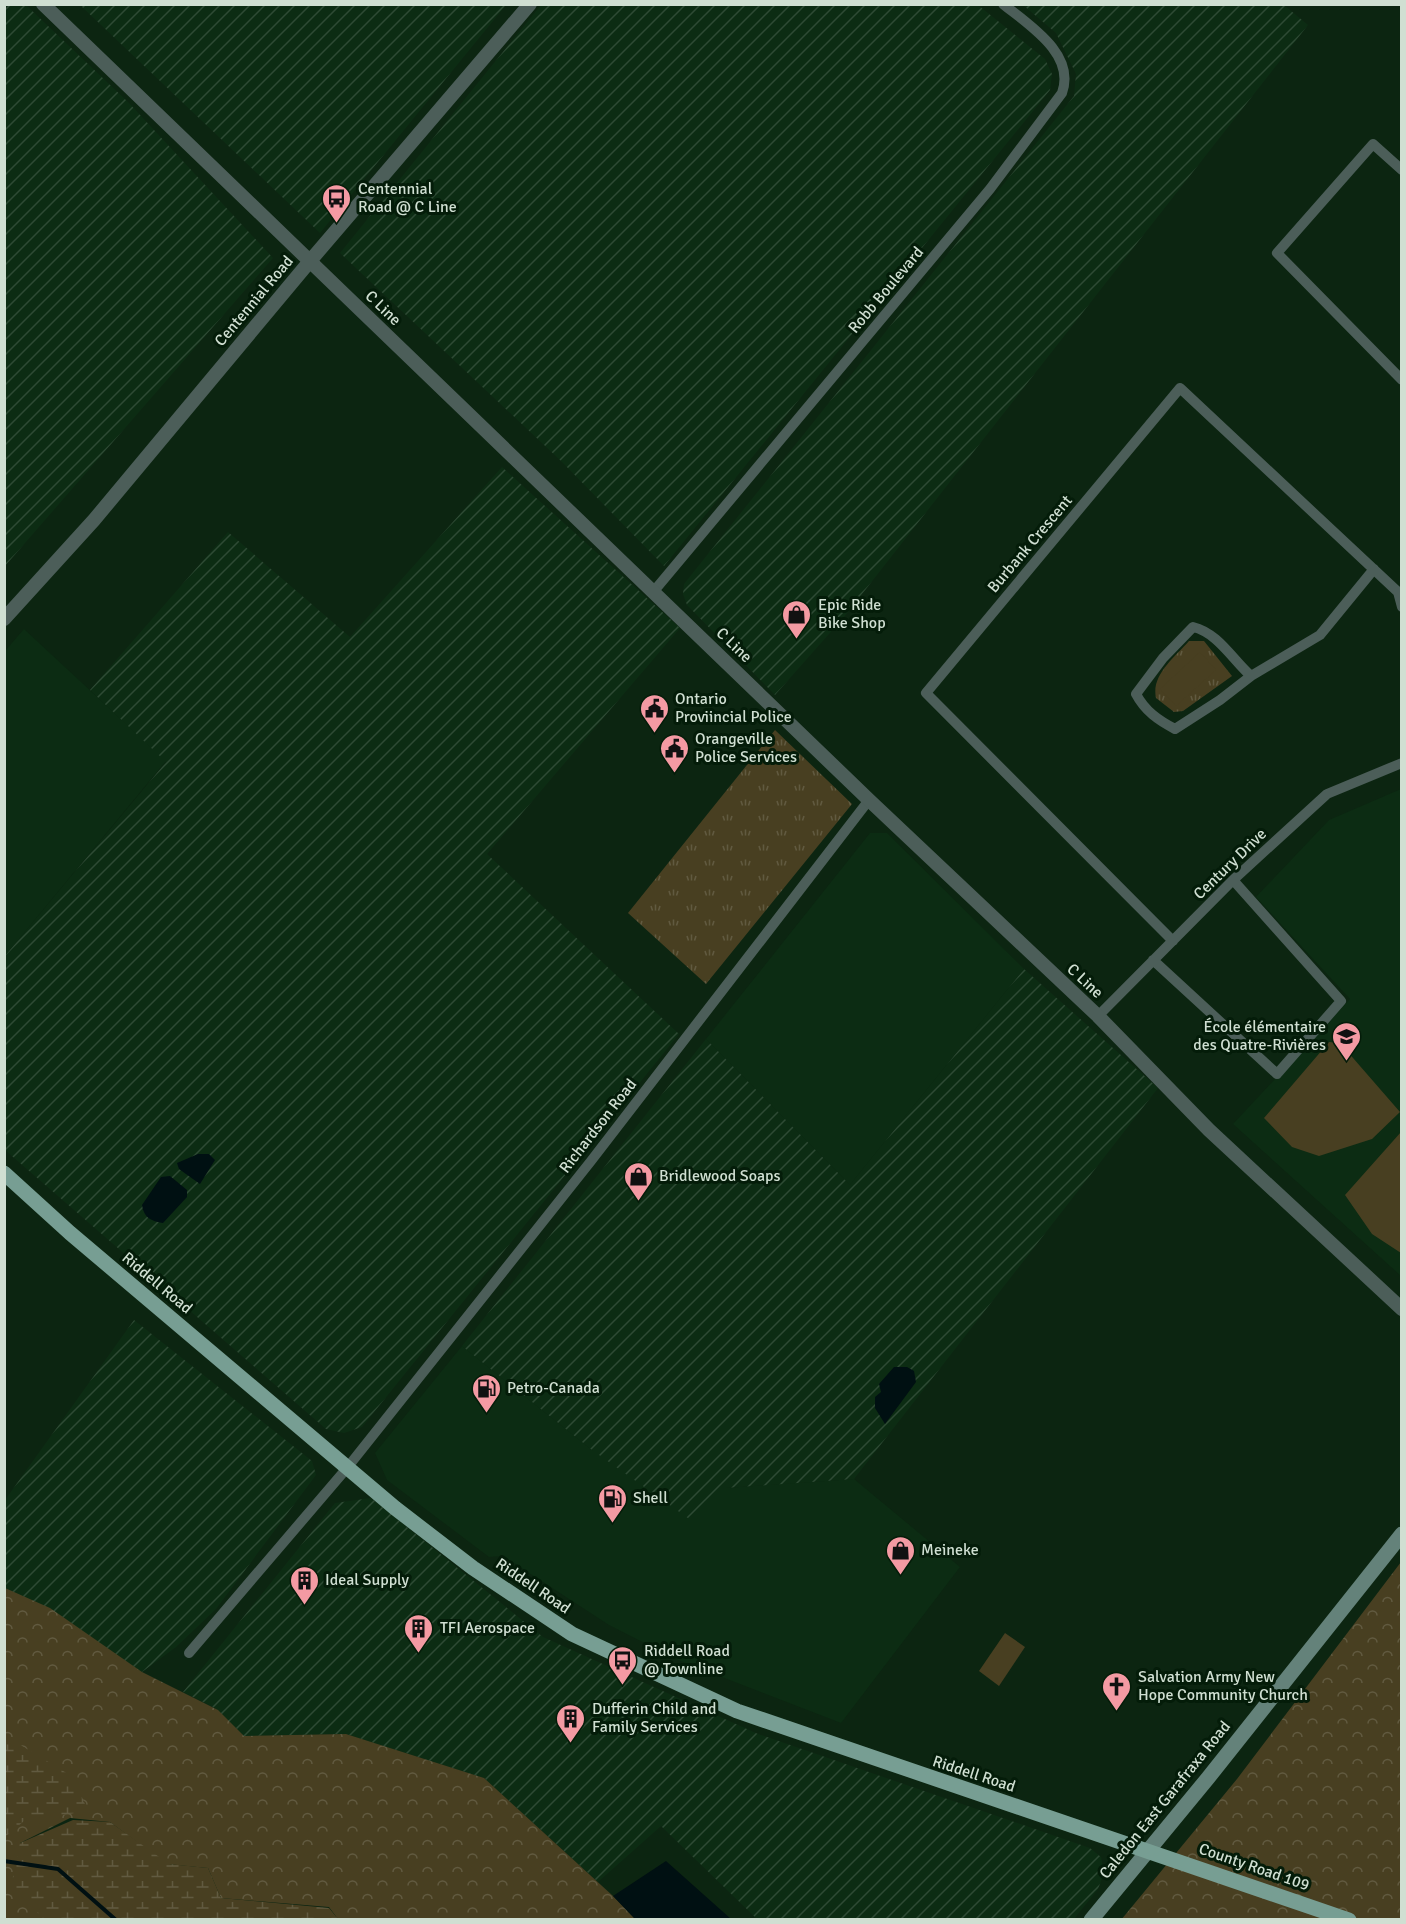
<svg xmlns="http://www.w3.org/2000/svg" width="1406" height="1924" viewBox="0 0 1406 1924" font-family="Signika,sans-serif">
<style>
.built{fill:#0c2c13}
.industrial{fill:url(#industrial-furrows)}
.grass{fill:url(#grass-tufts)}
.forest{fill:url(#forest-crowns)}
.wetland{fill:url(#wetland-marsh)}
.garden{fill:#483f21}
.water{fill:#001012}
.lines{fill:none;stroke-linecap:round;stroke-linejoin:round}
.stream{stroke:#001012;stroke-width:4}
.minor{stroke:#4c5e59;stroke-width:10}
.tertiary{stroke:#4c5e59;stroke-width:14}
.secondary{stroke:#64827a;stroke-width:15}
.primary{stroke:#779e93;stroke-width:15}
.labels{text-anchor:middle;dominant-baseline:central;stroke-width:6;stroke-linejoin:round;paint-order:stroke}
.poi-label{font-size:16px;fill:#d0dfd2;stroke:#041c09;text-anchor:start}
.street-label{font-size:16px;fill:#d0dfd2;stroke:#041c09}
</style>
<defs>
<pattern id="industrial-furrows" width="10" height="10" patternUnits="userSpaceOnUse" patternTransform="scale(1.5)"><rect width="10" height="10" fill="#0c2c13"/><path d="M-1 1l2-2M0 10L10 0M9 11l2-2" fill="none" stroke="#2e4a34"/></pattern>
<pattern id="grass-tufts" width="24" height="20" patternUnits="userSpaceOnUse" patternTransform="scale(1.5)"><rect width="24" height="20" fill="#483f21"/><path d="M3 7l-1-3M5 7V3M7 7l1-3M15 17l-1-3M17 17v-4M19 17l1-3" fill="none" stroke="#615a40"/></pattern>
<pattern id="forest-crowns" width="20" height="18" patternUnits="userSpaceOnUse" patternTransform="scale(1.5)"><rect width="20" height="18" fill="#483f21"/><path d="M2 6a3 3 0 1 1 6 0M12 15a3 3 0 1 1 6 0" fill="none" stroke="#615a40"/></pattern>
<pattern id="wetland-marsh" width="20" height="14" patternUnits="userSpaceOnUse" patternTransform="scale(1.5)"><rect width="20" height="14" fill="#483f21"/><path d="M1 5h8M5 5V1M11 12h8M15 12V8" fill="none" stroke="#615a40"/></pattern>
</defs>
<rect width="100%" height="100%" fill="#0c2511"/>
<path class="built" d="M24 629 166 761 5 956V651Z
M1401 789V1276L1233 1124 1350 999 1256 897 1329 820Z
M870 833H887L1024 969 850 1185 706 1039Z
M462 1346 592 1450 724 1488 854 1479 960 1567 841 1723 678 1660 609 1625 503 1556 489 1557 387 1480 375 1453Z"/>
<path class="industrial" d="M26 5 128 102 273 258 5 566 4 5Z
M80 5H506L320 233Z
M541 5H978L1045 59 1052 74 1050 90 664 566 560 460 340 253Z
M1023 5H1284L1308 25 844 617 775 695 687 605 683 594 684 584 1074 96 1076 74 1056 33Z
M502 467 680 628 487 854 679 1034 362 1427 344 1433 326 1429 5 1150V956L166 762 90 690 228 532 350 637Z
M1024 969 1158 1088 854 1479 725 1488 692 1521 592 1450 462 1346 706 1039 850 1185Z
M134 1320 312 1461 316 1475 216 1609 176 1647 142 1672 5 1593V1500Z
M371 1498 543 1637 758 1734 1090 1848 1101 1857 1104 1873 1098 1889 1074 1919H757L661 1826 598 1882 484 1778 346 1734 244 1736 215 1708 183 1692 335 1503Z"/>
<path class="grass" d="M1189 641H1204L1232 676 1183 711 1174 712 1156 698C1151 675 1174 658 1189 641Z
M775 730 852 804 706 984 628 913Z"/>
<path class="forest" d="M1401 1562V1919L1121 1920 1237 1779Z
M5 1588 50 1608 142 1672 218 1710 244 1736 346 1734 484 1778 613 1896 635 1919H338L329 1907 221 1898 208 1868 167 1864 110 1822 70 1818 20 1843 47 1919 5 1920Z"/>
<path class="wetland" d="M4 1735 73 1777 88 1811 24 1821 5 1837Z
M73 1820 110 1822 169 1864 208 1868 221 1898 329 1908 338 1919H44L11 1886 20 1843Z"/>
<path class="garden" d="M1200 652 1216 670 1176 706 1160 689Z
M1329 1042 1340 1043 1400 1112 1372 1139 1319 1156 1292 1147 1264 1118Z
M1401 1132V1253L1372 1234 1345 1195Z
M1005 1633 1025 1647 999 1686 979 1671Z"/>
<path class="water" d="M198 1154H209L215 1160 200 1184 179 1169 177 1163Z
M170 1176 187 1190V1197L163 1223C151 1221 144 1218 142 1205L161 1177Z
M894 1367H907L914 1371 916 1382 885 1424 875 1408V1397L881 1392 879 1384Z
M666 1861 731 1919H635L613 1896Z"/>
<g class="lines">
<path class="stream" d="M4 1861 58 1869 116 1920"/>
<path class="minor" d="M1402 170 1373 144 1277 253 1402 380
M654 591 990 189 1062 93C1076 54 1029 25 1003 4
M1251 676C1232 659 1218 633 1193 627L1163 658 1136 694C1145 711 1158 720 1175 729L1220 700 1251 676 1320 635 1374 569
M1173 941 926 693 1180 388 1398 592 1402 607
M1153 960 1277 1074 1341 1001 1233 880
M1098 1016 1233 880 1327 794 1402 763
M189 1653 347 1468 591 1161 869 800"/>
<path class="tertiary" d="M43 4 869 800 1098 1016 1209 1130 1402 1309
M4 619 94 520 310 261 530 4"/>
<path class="secondary" d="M1091 1920 1208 1778 1402 1534"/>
<path class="primary" d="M4 1173 70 1233 395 1508 473 1568 572 1634 737 1711 1349 1920"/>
</g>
<defs>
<symbol id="bus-pin" viewBox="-11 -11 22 30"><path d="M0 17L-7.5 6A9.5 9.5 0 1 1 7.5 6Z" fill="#f49aa3" stroke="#041c09"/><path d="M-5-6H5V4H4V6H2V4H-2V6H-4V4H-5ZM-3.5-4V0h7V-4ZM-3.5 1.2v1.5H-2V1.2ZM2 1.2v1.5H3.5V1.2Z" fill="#111"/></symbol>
<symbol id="shop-pin" viewBox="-11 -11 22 30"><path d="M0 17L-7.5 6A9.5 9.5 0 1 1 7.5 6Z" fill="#f49aa3" stroke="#041c09"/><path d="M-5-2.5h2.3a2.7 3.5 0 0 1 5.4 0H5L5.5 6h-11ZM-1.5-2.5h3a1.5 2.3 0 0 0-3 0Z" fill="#111"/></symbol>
<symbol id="civic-pin" viewBox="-11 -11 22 30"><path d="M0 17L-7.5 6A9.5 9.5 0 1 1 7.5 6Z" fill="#f49aa3" stroke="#041c09"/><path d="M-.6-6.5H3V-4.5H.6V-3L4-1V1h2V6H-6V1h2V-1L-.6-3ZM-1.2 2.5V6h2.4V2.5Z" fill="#111"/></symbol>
<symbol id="school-pin" viewBox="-11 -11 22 30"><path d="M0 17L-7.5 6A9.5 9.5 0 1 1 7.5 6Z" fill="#f49aa3" stroke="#041c09"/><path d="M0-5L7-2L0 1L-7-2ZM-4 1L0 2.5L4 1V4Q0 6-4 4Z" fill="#111"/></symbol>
<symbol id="fuel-pin" viewBox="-11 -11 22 30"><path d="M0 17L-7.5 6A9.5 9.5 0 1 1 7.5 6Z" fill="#f49aa3" stroke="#041c09"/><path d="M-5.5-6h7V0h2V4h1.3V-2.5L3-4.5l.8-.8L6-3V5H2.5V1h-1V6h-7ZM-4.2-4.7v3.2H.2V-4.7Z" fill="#111"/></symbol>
<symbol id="building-pin" viewBox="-11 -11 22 30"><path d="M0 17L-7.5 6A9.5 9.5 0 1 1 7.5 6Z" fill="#f49aa3" stroke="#041c09"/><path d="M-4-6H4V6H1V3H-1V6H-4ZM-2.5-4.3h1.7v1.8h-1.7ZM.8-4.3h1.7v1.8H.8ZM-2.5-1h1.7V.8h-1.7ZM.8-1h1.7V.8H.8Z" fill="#111"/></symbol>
<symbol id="church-pin" viewBox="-11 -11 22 30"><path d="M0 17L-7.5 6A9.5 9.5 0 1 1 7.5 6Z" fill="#f49aa3" stroke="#041c09"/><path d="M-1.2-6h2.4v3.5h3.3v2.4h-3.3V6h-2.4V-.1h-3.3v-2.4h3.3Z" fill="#111"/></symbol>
</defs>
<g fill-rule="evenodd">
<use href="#bus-pin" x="320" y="182" width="33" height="45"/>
<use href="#shop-pin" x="780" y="598" width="33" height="45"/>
<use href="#civic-pin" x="638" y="692" width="33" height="45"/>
<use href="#civic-pin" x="658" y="732" width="33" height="45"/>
<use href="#school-pin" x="1330" y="1020" width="33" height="45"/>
<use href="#shop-pin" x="622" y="1160" width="33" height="45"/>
<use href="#fuel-pin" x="470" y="1372" width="33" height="45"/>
<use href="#fuel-pin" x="596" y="1482" width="33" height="45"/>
<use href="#shop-pin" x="884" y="1534" width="33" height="45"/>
<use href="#building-pin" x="288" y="1564" width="33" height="45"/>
<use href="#building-pin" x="402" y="1612" width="33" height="45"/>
<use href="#bus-pin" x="606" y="1644" width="33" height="45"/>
<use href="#church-pin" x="1100" y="1670" width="33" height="45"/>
<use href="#building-pin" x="554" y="1702" width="33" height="45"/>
</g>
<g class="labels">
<g class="poi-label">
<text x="358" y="189">Centennial<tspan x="358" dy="18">Road @ C Line</tspan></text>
<text x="818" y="605">Epic Ride<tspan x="818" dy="18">Bike Shop</tspan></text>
<text x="675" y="699">Ontario<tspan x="675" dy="18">Proviincial Police</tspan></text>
<text x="695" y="739">Orangeville<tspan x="695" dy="18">Police Services</tspan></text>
<text x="1326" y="1027" text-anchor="end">École élémentaire<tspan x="1326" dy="18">des Quatre-Rivières</tspan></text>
<text x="659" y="1176">Bridlewood Soaps</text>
<text x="507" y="1388">Petro-Canada</text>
<text x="633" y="1498">Shell</text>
<text x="921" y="1550">Meineke</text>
<text x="325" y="1580">Ideal Supply</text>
<text x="440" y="1628">TFI Aerospace</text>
<text x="644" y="1651">Riddell Road<tspan x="644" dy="18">@ Townline</tspan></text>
<text x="1138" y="1677">Salvation Army New<tspan x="1138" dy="18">Hope Community Church</tspan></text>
<text x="592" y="1709">Dufferin Child and<tspan x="592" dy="18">Family Services</tspan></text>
</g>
<g class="street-label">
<text transform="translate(886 290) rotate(-50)">Robb Boulevard</text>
<text transform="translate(254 301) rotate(-50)">Centennial Road</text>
<text transform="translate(383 308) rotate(44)">C Line</text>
<text transform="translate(1030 544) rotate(-50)">Burbank Crescent</text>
<text transform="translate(734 645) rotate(44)">C Line</text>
<text transform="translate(1230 864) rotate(-44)">Century Drive</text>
<text transform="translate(1085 981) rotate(43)">C Line</text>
<text transform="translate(598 1126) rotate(-52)">Richardson Road</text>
<text transform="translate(157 1283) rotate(40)">Riddell Road</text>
<text transform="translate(533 1586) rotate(34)">Riddell Road</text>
<text transform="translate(974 1774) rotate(18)">Riddell Road</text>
<text transform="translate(1165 1800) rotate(-51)">Caledon East Garafraxa Road</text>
<text transform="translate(1254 1867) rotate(19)">County Road 109</text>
</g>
</g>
<rect width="1406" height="1924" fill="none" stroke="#d0dfd2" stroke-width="12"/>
</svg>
